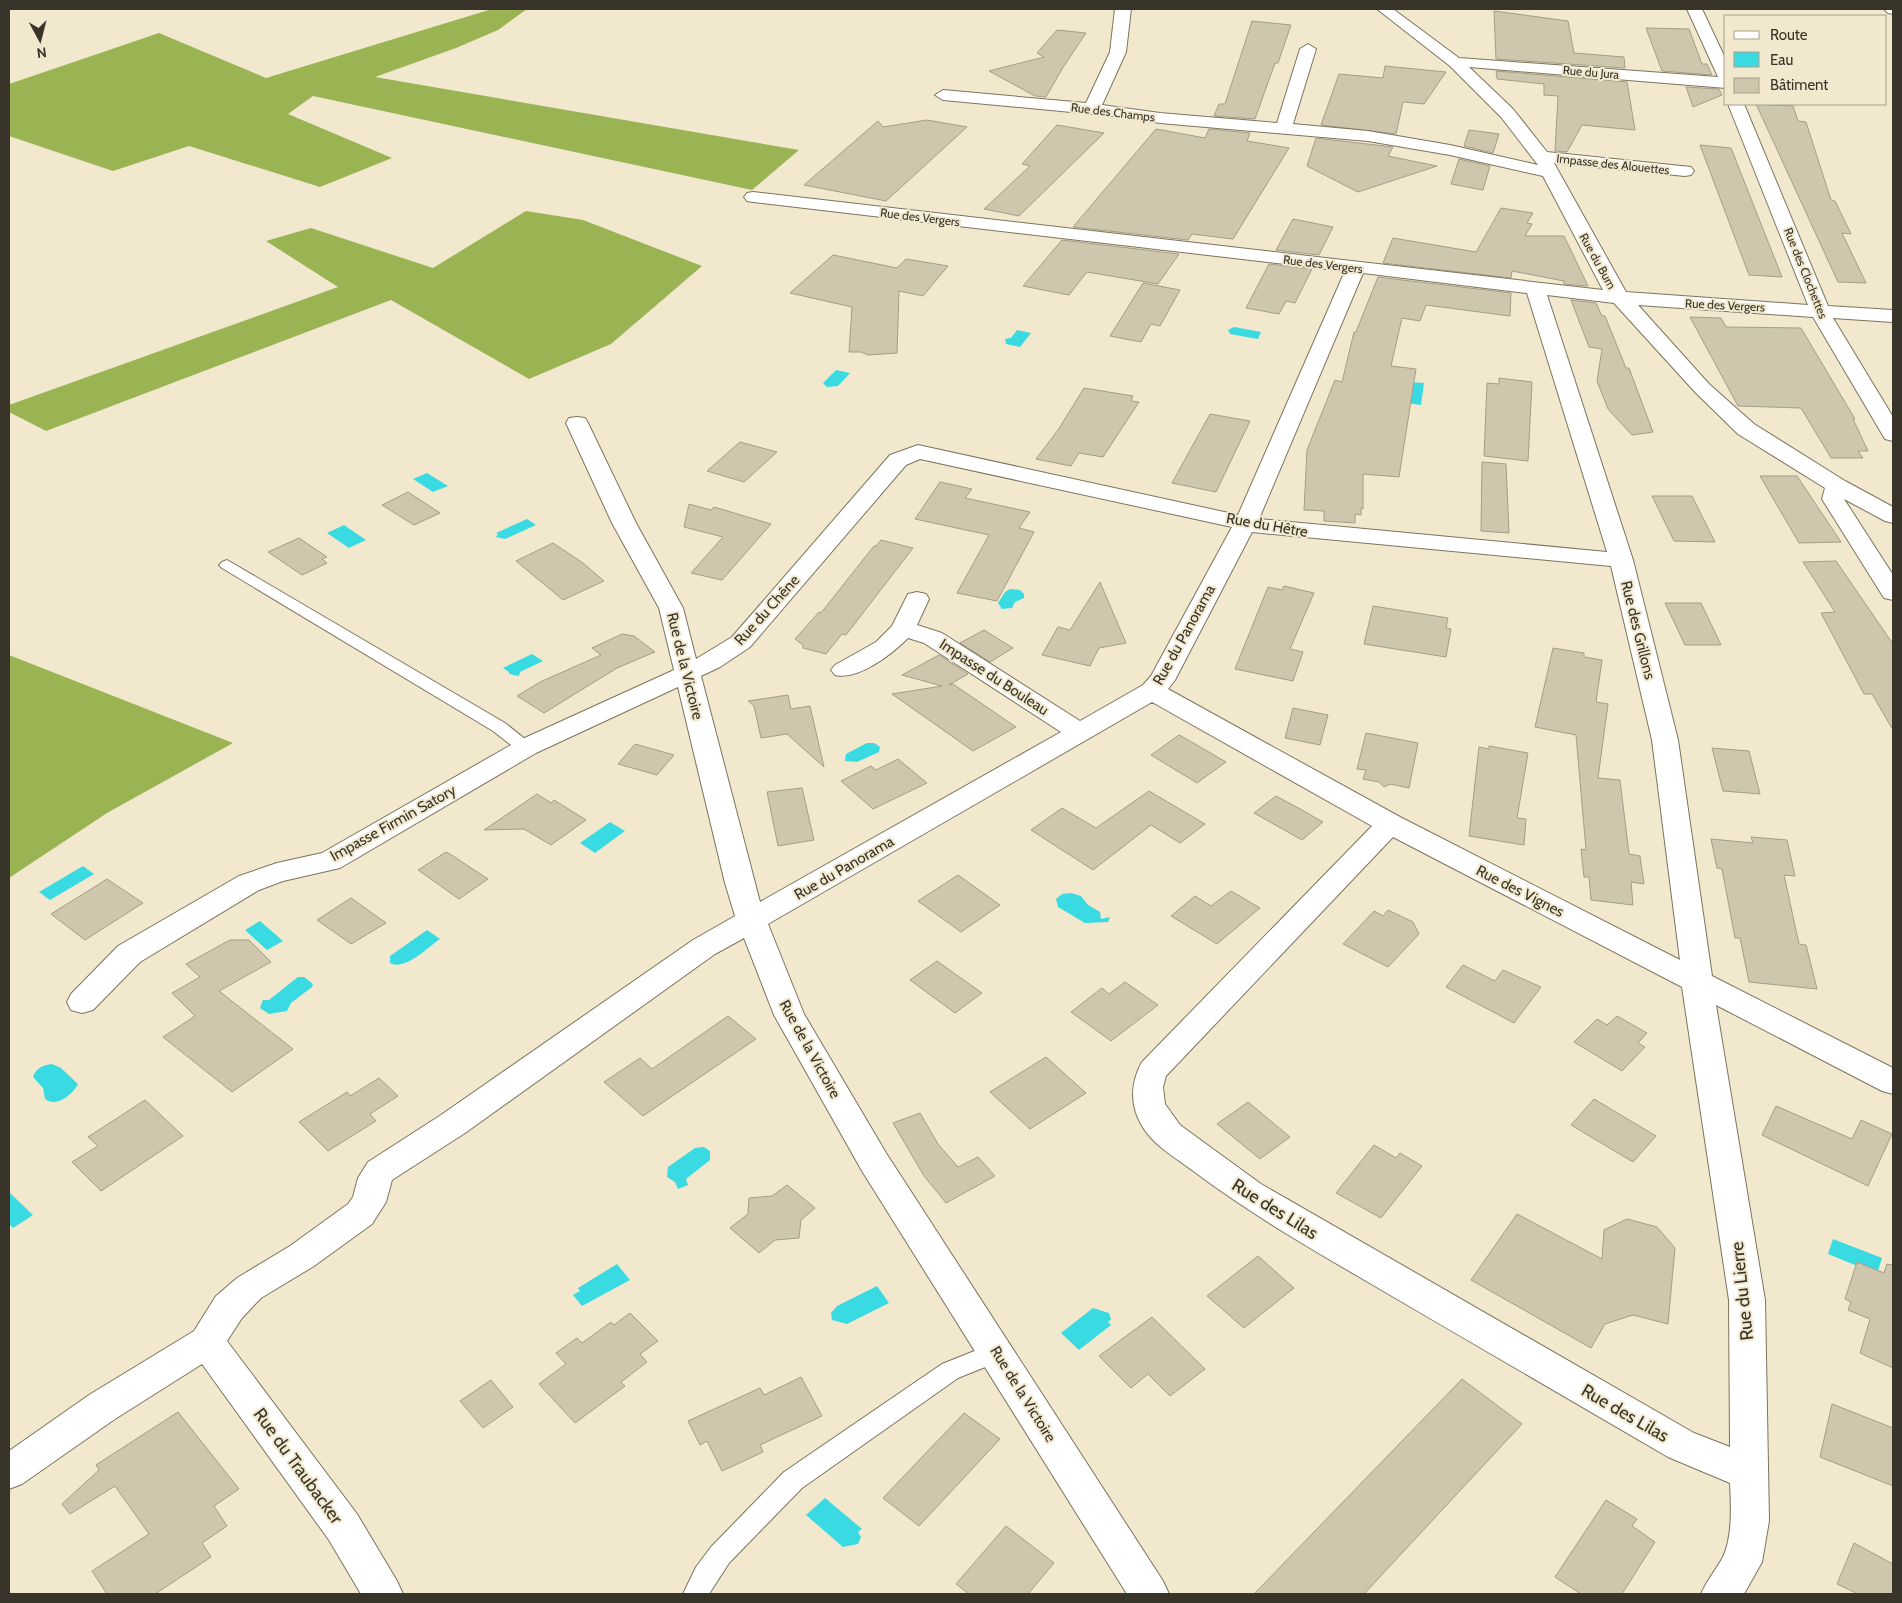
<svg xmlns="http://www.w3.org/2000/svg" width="1902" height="1603" viewBox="0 0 1902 1603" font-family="Cabin,sans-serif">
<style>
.forest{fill:#9ab453}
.water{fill:#39dae1}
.building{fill:#cec6ad;stroke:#a59d85}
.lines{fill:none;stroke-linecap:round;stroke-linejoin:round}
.lane-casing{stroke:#7c745d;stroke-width:2}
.street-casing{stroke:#7c745d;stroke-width:2}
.primary-casing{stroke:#7c745d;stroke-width:2}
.lane{fill:#fff;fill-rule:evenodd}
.street{fill:#fff;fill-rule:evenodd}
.primary{fill:#fff;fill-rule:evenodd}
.labels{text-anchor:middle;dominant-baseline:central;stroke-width:4;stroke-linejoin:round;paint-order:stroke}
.far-street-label{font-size:12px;fill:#38342a;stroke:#f1e8ce}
.street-label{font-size:15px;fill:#38342a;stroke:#f1e8ce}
.near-street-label{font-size:18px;fill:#38342a;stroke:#f1e8ce}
</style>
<rect width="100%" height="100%" fill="#f1e8ce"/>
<path class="forest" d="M492 9H527L498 30 456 48 375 77 799 150 752 190 313 96 288 114 392 158 320 187 189 146 113 171 9 136V84L159 33 266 78Z
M526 211 583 220 702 266 611 344 529 379 391 300 46 431 9 412V405L338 287 266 241 311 228 433 268Z
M9 655 233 743 107 813 9 878Z"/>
<path class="water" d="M1234 327 1261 332 1258 339 1230 334 1228 330Z
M1017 330 1031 333 1020 347 1006 344 1005 339 1011 338Z
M836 370 850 373 838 386 827 387 823 383Z
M1409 382 1424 383 1421 405 1406 403Z
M427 473 448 486 433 492 413 479Z
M527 519 536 525 505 539 496 537 498 534 496 533Z
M344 525 366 540 349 548 327 533Z
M1010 589 1020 590 1024 594V598L1015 602 1012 608 1002 609 998 603 1005 592Z
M532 654 543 661 520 672 519 676 509 674V672L503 668Z
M867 743H874L880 747 879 752 857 762 845 761 846 754Z
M610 822 625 831 595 853 580 843Z
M83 866 94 874 50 900 39 892Z
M1071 893 1081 896 1088 905 1100 912 1101 919 1110 917 1108 922 1085 923 1058 907 1056 899 1062 894Z
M260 921 283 941 267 950 245 930Z
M427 930 440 939C427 948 405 971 390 963V956Z
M298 977H304L313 984 312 987 291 1003 287 1011 269 1014 260 1008 263 1000H269Z
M52 1064 61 1068 78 1084C73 1094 57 1108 45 1099L43 1088 33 1077C36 1068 43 1065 52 1064Z
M704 1147 710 1151V1160L686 1179 688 1185 678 1189 675 1182 667 1177 668 1167 695 1148Z
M10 1193 33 1215 13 1228 9 1224Z
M1833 1239 1882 1258 1877 1274 1828 1254Z
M617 1264 630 1280 582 1306 573 1295 580 1291 578 1288Z
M877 1286 889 1303 847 1324 832 1320 831 1313 837 1306Z
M1093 1308 1109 1313 1111 1319 1108 1322 1111 1325 1079 1350 1061 1333Z
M825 1498 862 1529 858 1532 861 1537 858 1544 843 1547 806 1515Z"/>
<path class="building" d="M1494 11 1568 21 1574 53 1624 57 1625 68 1496 59Z
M1252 21 1291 25 1278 63H1275L1255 119 1214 116 1219 104H1225Z
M1646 28 1689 29 1702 64H1707L1712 75 1662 71Z
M1057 30 1086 33 1062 69 1046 97 1035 96 989 71 1044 57 1037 53Z
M1385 66 1446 72 1424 104 1403 102 1396 134 1321 125 1339 74 1383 78Z
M1496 71 1627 82 1635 130 1582 125 1567 152 1555 151 1558 96 1544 95V84L1497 79Z
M1686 87 1719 89 1722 95 1693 107Z
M1756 104 1793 106 1798 121 1806 122 1831 200 1835 201 1851 234 1842 233 1866 283 1838 282Z
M927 120 967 127 886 201 804 185 878 121 883 127Z
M1057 125 1104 133 1019 216 984 209 1030 166 1022 164Z
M1156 129 1205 138 1209 129 1250 133 1247 141 1289 148 1233 239 1192 234 1188 240 1073 227Z
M1469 130 1499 134 1493 153 1464 146Z
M1316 138 1393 147 1388 156 1437 166 1358 192 1307 166Z
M1700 145 1731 148 1782 277 1749 275Z
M1459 159 1490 166 1483 190 1451 184Z
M1501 208 1533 213 1527 223 1532 224 1525 236H1564L1588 286 1564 284V281L1512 271 1511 278 1383 263 1393 238 1476 252Z
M1293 219 1333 227 1319 255 1276 250Z
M1062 240 1179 254 1158 284 1087 272 1069 295 1023 286Z
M833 255 897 268 906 259 948 266 923 296 899 291 897 353 868 355 861 352H849L852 307 790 293Z
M1269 264 1312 269 1295 303 1286 301 1279 314 1246 308Z
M1378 277 1511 293 1510 316 1426 305 1420 321 1402 318 1391 366 1416 369 1399 477 1363 474V509L1361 508V515L1355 514V523L1324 521V511L1304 510 1307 450 1335 380 1342 382 1354 332H1356Z
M1143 283 1180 290 1160 326 1151 324 1141 342 1110 336Z
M1571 300 1596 303 1602 316H1605L1626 368H1629L1653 432 1632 435 1608 409 1597 381 1602 349 1589 347Z
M1690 317 1721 318 1726 327 1801 328 1855 419H1853L1868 451H1858L1863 458H1831L1801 408 1738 406Z
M1499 378 1532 382 1528 461 1484 456 1487 383 1499 384Z
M1084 388 1133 396 1131 401 1139 402 1103 457 1079 453 1071 466 1036 459 1058 430Z
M1210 414 1250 421 1216 492 1172 483Z
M740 442 777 452 744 482 707 471Z
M1482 462 1506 464 1509 533 1481 531Z
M1760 476H1797L1841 542 1799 543Z
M940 482 972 489 965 498 1030 512 1019 528 1034 532 997 601 957 593 989 535 915 519Z
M408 492 440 513 414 525 382 505Z
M1652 496H1692L1715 542 1674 541Z
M689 504 711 510 714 507 771 524 722 580 691 573 723 537 684 527Z
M299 538 327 557 322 559 327 563 302 575 268 552Z
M881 540 913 548 846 635 842 634 826 654 803 648V645L795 639 819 612 821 613 874 546H876Z
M553 543 583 563 604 581 563 600 516 561Z
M1836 561 1893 644V730L1872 694H1864L1821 613 1835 612 1803 562Z
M1100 582 1126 643 1099 648 1090 666 1042 655 1058 627 1070 630Z
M1284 586 1314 593 1290 649 1303 652 1293 681 1235 669 1268 587 1282 590Z
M1665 603H1701L1721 645H1685Z
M1373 606 1448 618 1446 628 1451 629 1446 657 1364 644Z
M984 630 1013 648 990 662 960 643Z
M622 634 634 636 655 652 617 668 544 713 517 696 540 682 601 655 592 648Z
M1553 648 1584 653V657L1602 660 1596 702 1608 704 1598 778 1620 780 1629 854 1640 856 1644 884 1631 882 1633 905 1591 900 1589 877H1584L1581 849 1586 850 1576 735 1535 727Z
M939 655 968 674 949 685 953 684 1016 727 973 751 892 694 942 686 902 675Z
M788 695 791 709 810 706 824 767 787 734 761 738 754 706 748 701Z
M1293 708 1328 715 1320 745 1285 738Z
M1366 733 1418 743 1409 788 1390 784 1384 787 1379 782 1363 779 1366 770 1357 769Z
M1179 735 1190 741 1226 762 1197 783 1151 755Z
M635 744 674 755 657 775 618 764Z
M1489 746 1528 753 1517 818 1526 819 1524 845 1469 836 1479 747 1489 749Z
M1712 748 1749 751 1760 794 1723 791Z
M898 759 927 783 873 809 841 781 871 766 876 770Z
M802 788 814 840 778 846 767 792Z
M1149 791 1205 824 1180 843 1151 825 1093 870 1031 830 1062 808 1096 828Z
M537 794 551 803 554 800 586 820 551 845 524 829 484 830Z
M1276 796 1302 810 1323 822 1302 840 1254 813Z
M1751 837 1787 840 1795 876 1784 875 1799 944 1806 945 1817 989 1749 982 1740 938H1735L1722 869 1717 868 1711 839 1753 843Z
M446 852 450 854 488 879 459 899 418 870Z
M958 875 1000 905 961 932 918 901Z
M107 879 143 903 85 940 51 914Z
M1231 891 1260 908 1217 944 1171 916 1195 896 1211 906Z
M351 898 386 923 351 944 317 920Z
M1388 910 1413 922 1419 934 1388 967 1343 944 1374 911 1383 916Z
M230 940H249L271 962 219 991 293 1049 232 1092 163 1037 195 1016 172 993 200 977 186 964Z
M937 961 982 993 955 1013 910 980Z
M1463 965 1495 981 1503 970 1541 987 1514 1023 1446 987Z
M1125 982 1158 1005 1111 1041 1071 1012 1102 988 1109 994Z
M728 1016 756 1039 643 1116 604 1082 640 1058 652 1069Z
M1617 1016 1647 1033 1638 1043 1645 1047 1622 1071 1574 1042 1597 1019 1607 1025Z
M1046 1057 1086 1093 1030 1129 990 1092Z
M379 1078 398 1096 370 1114 376 1121 328 1151 299 1122 347 1092 350 1096Z
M1594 1099 1656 1136 1633 1162 1571 1125Z
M145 1100 183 1136 101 1191 72 1162 98 1146 88 1137Z
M1248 1102 1290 1137 1260 1159 1217 1124Z
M1776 1106 1852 1139 1861 1120 1892 1134 1868 1186 1762 1135Z
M920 1113 938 1144 958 1167 978 1157 995 1176 946 1203 924 1176 893 1123Z
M1374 1145 1396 1158 1400 1153 1422 1166 1381 1218 1336 1193Z
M787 1185 815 1208 801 1220 799 1238 775 1240 759 1253 730 1228 748 1214 749 1198 772 1196Z
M1517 1214 1602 1259 1604 1230 1627 1219 1657 1227 1675 1248 1668 1324 1633 1315 1605 1324 1591 1348 1471 1280Z
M1258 1256 1294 1288 1244 1328 1207 1296Z
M1857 1262 1884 1273 1887 1264 1893 1265V1368L1860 1353 1870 1319 1848 1310 1851 1302 1845 1299Z
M630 1313 658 1341 640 1354 647 1362 621 1382 625 1386 575 1423 539 1384 566 1364 556 1353 577 1338 582 1343 611 1322 614 1325Z
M1152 1317 1205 1369 1170 1396 1148 1374 1131 1388 1099 1356Z
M801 1377 822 1416 760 1445 763 1452 722 1471 707 1441 700 1445 688 1421 760 1388 764 1395Z
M1462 1379 1522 1424 1364 1594H1254Z
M491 1380 513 1407 483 1428 460 1401Z
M1832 1404 1893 1428V1486L1820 1457Z
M178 1412 239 1489 214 1506 227 1526 202 1543 211 1557 155 1594H107L92 1571 149 1534 115 1486 70 1514 62 1504 99 1470 96 1465Z
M964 1413 1000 1439 919 1526 883 1498Z
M1606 1500 1637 1519 1632 1526 1655 1542 1622 1594H1581L1555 1577Z
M1006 1526 1054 1563 1028 1594H969L956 1584Z
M1854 1543 1893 1564V1594H1858L1837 1584Z"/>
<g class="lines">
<defs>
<path id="lane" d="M227 560 505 723 535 747 533 751C519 755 504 739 493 731L222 568 219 565 222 562Z
M997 1342 1005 1345 1009 1352 1005 1359 958 1378 802 1488 729 1563 709 1594H683L696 1567 711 1547 784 1472 942 1364Z"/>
<path id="street" d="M1115 9H1131L1126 52 1102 105 1160 113 1277 123 1300 49 1308 44 1316 49 1293 124 1368 131 1450 145 1538 165 1501 117 1450 66 1377 9H1393L1459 58 1718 77 1687 9H1702L1726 60V88L1469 67 1513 109 1547 152 1691 167 1694 171 1691 175 1685 176 1554 163 1626 292 1808 305 1728 104H1744L1828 306 1893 310V322L1833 318 1893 417V441L1885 439 1882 434 1813 317 1638 305 1709 384 1754 424 1845 481 1893 507V523L1885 521 1844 499 1893 575V600L1884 598 1822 499 1825 488 1738 434 1695 392 1614 303 1547 295 1633 560 1678 740 1712 976 1893 1068V1094L1882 1091 1716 1005 1765 1300 1769 1521 1762 1562 1744 1594H1701C1707 1580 1716 1570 1723 1557 1733 1535 1731 1506 1730 1483L1668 1457C1566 1397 1463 1338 1361 1278 1305 1245 1248 1212 1196 1173 1183 1163 1168 1154 1156 1143 1132 1120 1126 1091 1142 1062L1372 826 1152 702 768 924 804 1014 886 1153 1163 1581 1169 1594H1127L862 1171 774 1015 744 938 715 954 465 1133 392 1180 386 1202 372 1224 314 1266 261 1298 242 1318 227 1341 357 1514 397 1581 403 1594H361L329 1540 202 1364 115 1419 22 1484 9 1489V1451L89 1395 194 1331 216 1296 237 1278 290 1246 348 1204 353 1197 358 1178 368 1162 441 1115 693 940 735 916 725 883 678 687 536 753 340 868 283 881 259 890 140 962 93 1010 82 1013 71 1010 67 1002 71 994 118 946 239 876 277 863 322 853 518 741 674 670 659 608 612 523 566 423 569 418 577 417 585 418 588 423 636 523 683 608 696 659 732 637 890 455 918 445 1238 515 1345 271 753 202 747 201 744 197 747 193 753 192 1603 290 1543 176 1450 155 1368 141 1160 123 1124 117 943 100 935 95 943 90 1086 103 1110 52ZM1363 273 1527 293 1607 552 1259 519ZM920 459 1232 527 1151 676 1143 685 1080 721 942 633 917 625 929 599 926 594 917 592 908 594 892 626 876 642 835 665 831 670 835 675C858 681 892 654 908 638L924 643 1061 732 760 902 701 676 720 667 750 647 906 465ZM1252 532 1611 566 1652 740 1680 960 1400 817 1168 689 1175 680ZM1393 837 1682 987 1729 1300 1730 1447 1694 1433 1261 1184 1180 1125 1165 1104 1163 1087 1166 1076Z"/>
<path id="primary" d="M1884 9H1893V14L1888 13Z"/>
</defs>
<use href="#lane" class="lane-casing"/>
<use href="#street" class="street-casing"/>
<use href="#primary" class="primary-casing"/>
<use href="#lane" class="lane"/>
<use href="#street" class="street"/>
<use href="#primary" class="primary"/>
</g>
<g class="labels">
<g class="far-street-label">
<text transform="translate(1591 72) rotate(5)">Rue du Jura</text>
<text transform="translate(1113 112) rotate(7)">Rue des Champs</text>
<text transform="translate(1613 164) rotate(6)">Impasse des Alouettes</text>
<text transform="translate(920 217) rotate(7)">Rue des Vergers</text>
<text transform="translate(1598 261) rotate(61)">Rue du Burn</text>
<text transform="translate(1323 264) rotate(7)">Rue des Vergers</text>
<text transform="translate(1806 273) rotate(68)">Rue des Clochettes</text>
<text transform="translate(1725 305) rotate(3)">Rue des Vergers</text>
</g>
<g class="street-label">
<text transform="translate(1267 525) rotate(10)">Rue du Hêtre</text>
<text transform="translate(767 610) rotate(-48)">Rue du Chêne</text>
<text transform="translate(1638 630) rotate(76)">Rue des Grillons</text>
<text transform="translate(1184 635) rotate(-61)">Rue du Panorama</text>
<text transform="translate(685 666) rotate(76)">Rue de la Victoire</text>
<text transform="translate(994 677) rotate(33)">Impasse du Bouleau</text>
<text transform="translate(393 823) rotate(-29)">Impasse Firmin Satory</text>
<text transform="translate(844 868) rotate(-30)">Rue du Panorama</text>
<text transform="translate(1520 891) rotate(27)">Rue des Vignes</text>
<text transform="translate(810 1049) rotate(61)">Rue de la Victoire</text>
<text transform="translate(1023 1394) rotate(58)">Rue de la Victoire</text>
</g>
<g class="near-street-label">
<text transform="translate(1275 1209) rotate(32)">Rue des Lilas</text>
<text transform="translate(1742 1291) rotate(-96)">Rue du Lierre</text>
<text transform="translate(1625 1413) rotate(30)">Rue des Lilas</text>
<text transform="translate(298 1466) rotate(54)">Rue du Traubacker</text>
</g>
</g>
<rect width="1902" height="1603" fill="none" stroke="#38342a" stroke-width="20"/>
<rect x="1724" y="15" width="162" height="90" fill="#f1e8ce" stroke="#a7a08c"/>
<rect x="1734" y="31" width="25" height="8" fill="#ffffff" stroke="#a7a08c"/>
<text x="1770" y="40" font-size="15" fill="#38342a">Route</text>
<rect x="1734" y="52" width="25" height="15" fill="#39dae1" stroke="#a7a08c"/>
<text x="1770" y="65" font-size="15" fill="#38342a">Eau</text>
<rect x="1734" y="78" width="25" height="15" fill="#cec6ad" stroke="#a7a08c"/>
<text x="1770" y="90" font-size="15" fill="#38342a">Bâtiment</text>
<g transform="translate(40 40) rotate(173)" stroke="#f1e8ce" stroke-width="4" paint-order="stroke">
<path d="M0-4L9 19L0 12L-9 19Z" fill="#38342a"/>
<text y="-8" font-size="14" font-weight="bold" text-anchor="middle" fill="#38342a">N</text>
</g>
</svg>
